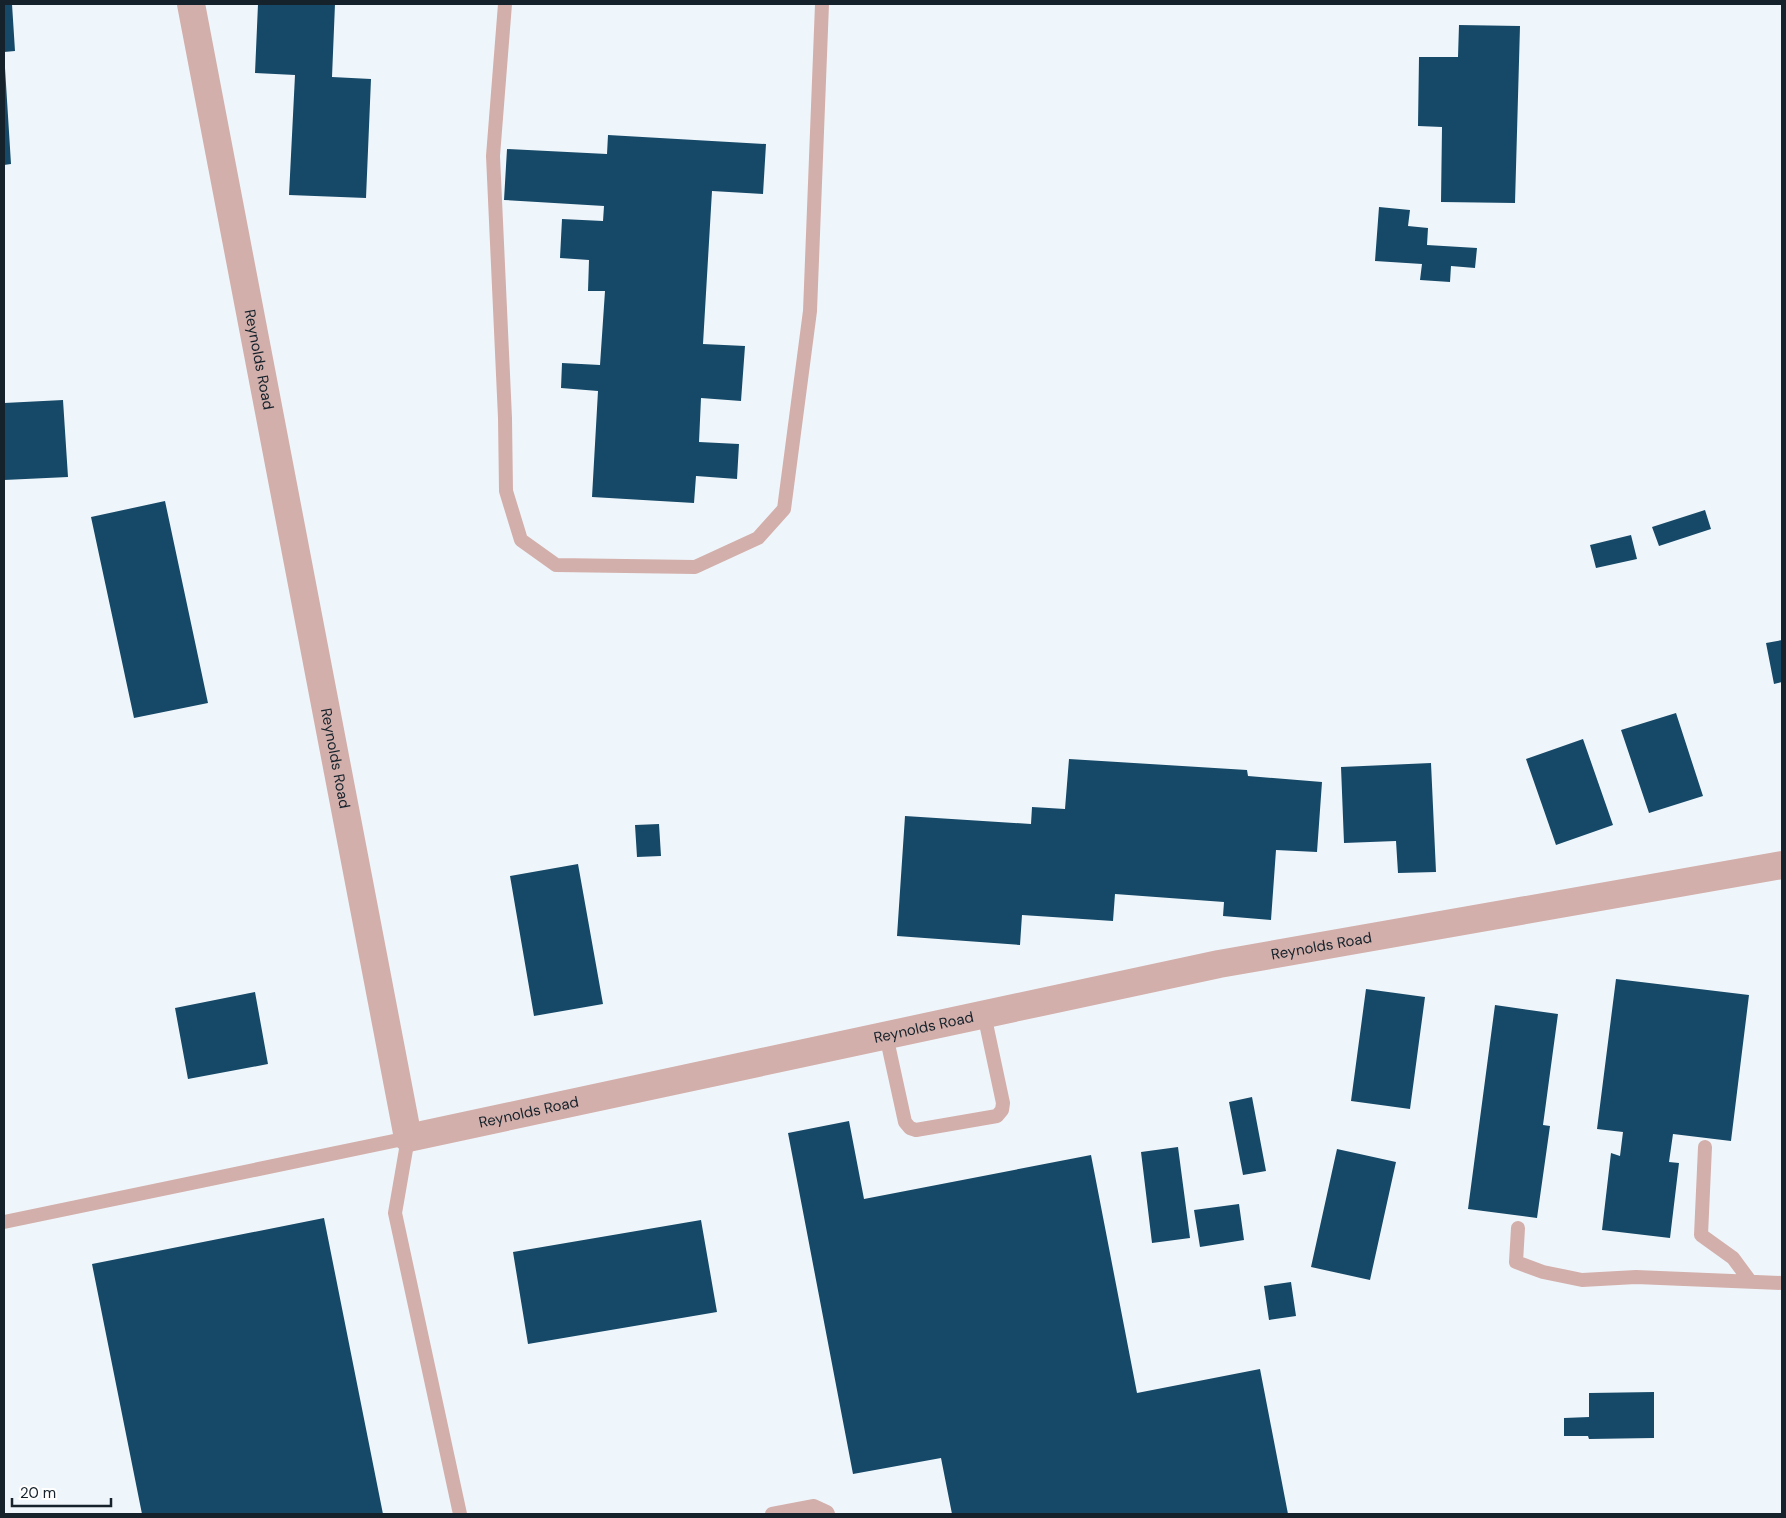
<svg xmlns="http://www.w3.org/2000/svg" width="1786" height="1518" viewBox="0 0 1786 1518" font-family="'DM Sans',sans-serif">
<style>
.building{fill:#164968}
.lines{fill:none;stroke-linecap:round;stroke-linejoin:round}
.lane{stroke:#d3afab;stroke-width:14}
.street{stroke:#d3afab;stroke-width:28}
.labels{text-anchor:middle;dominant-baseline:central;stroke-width:5;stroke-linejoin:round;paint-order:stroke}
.street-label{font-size:15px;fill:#15222b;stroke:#fff}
</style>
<rect width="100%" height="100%" fill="#eff6fb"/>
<path class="building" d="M12 4 15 51 4 52V5Z
M258 4H335L332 77 371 79 366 198 289 195 295 75 255 73Z
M1459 25 1520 26 1515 203 1441 202 1442 127 1418 126 1419 57H1458Z
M4 68H5L11 164 4 165Z
M608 135 766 144 763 194 712 191 703 344 745 346 741 401 701 398 699 442 739 444 737 479 696 476 694 503 592 497 598 391 561 388 562 363 600 365 605 291H588L589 260 560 258 562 219 603 221 604 206 504 200 507 149 607 154Z
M1379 207 1410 210 1408 226 1428 228 1427 245 1477 248 1475 268 1451 266 1450 282 1420 280 1422 264 1375 261Z
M63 400 68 477 4 480V403Z
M165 501 208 703 134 718 91 517Z
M1705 510 1711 529 1659 546 1652 527Z
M1631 535 1637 559 1596 568 1590 545Z
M1782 640V682L1774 684 1766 643Z
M1676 713 1703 796 1649 813 1621 730Z
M1583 739 1613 825 1556 845 1526 759Z
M1069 759 1247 770 1248 776 1322 782 1317 852 1276 850 1271 920 1223 916 1224 902 1115 894 1113 921 1022 915 1020 945 897 936 905 816 1031 824 1032 807 1065 809Z
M1431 763 1436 872 1398 873 1396 841 1344 843 1341 767Z
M659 824 661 856 637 857 635 825Z
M578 864 603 1004 534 1016 510 876Z
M1616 979 1749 995 1731 1141 1673 1134 1669 1162 1679 1163 1670 1238 1602 1230 1611 1153 1620 1156 1623 1132 1597 1129Z
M1366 989 1425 997 1410 1109 1351 1101Z
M255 992 268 1064 188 1079 175 1008Z
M1495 1005 1558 1014 1543 1125 1550 1126 1537 1218 1468 1209Z
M1252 1097 1266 1171 1243 1175 1229 1102Z
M849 1121 864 1199 1091 1155 1137 1393 1260 1369 1288 1514H952L941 1458 853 1474 788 1133Z
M1178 1147 1190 1238 1152 1243 1141 1152Z
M1337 1149 1396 1162 1370 1280 1311 1267Z
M1239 1204 1244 1240 1200 1247 1194 1210Z
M324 1218 383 1514H142L92 1264Z
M701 1220 717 1312 528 1344 513 1252Z
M1291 1282 1296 1316 1269 1320 1264 1286Z
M1654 1392V1438L1589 1439 1588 1436H1564V1418L1589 1417V1393Z"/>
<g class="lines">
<path class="lane" d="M505 4 493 156 505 418 506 491 521 540 556 565 695 567 758 538 784 509 810 311 822 4
M886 1035 905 1122 910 1128 916 1130 997 1116 1002 1110 1003 1103 984 1014
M1705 1147 1701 1235 1733 1258 1750 1281
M4 1222 408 1138 395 1213 460 1514
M1518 1228 1516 1262 1543 1272 1582 1280 1636 1277 1782 1283
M772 1514 814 1506 827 1512 828 1514"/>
<path class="street" id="s1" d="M191 4 408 1138 1219 964 1782 865"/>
</g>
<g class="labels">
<g class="street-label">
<text stroke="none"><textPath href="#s1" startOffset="362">Reynolds Road</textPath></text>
<text stroke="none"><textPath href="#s1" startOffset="768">Reynolds Road</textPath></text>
<text stroke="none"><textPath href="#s1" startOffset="2088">Reynolds Road</textPath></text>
<text stroke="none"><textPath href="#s1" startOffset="1682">Reynolds Road</textPath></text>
<text stroke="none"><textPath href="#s1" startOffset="1278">Reynolds Road</textPath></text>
</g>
</g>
<rect width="1786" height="1518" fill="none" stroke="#15222b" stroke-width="10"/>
<path d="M12 1498v8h99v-8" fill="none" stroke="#15222b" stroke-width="2.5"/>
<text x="20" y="1498" font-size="15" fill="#15222b" stroke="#ffffff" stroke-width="4" paint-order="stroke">20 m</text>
</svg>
